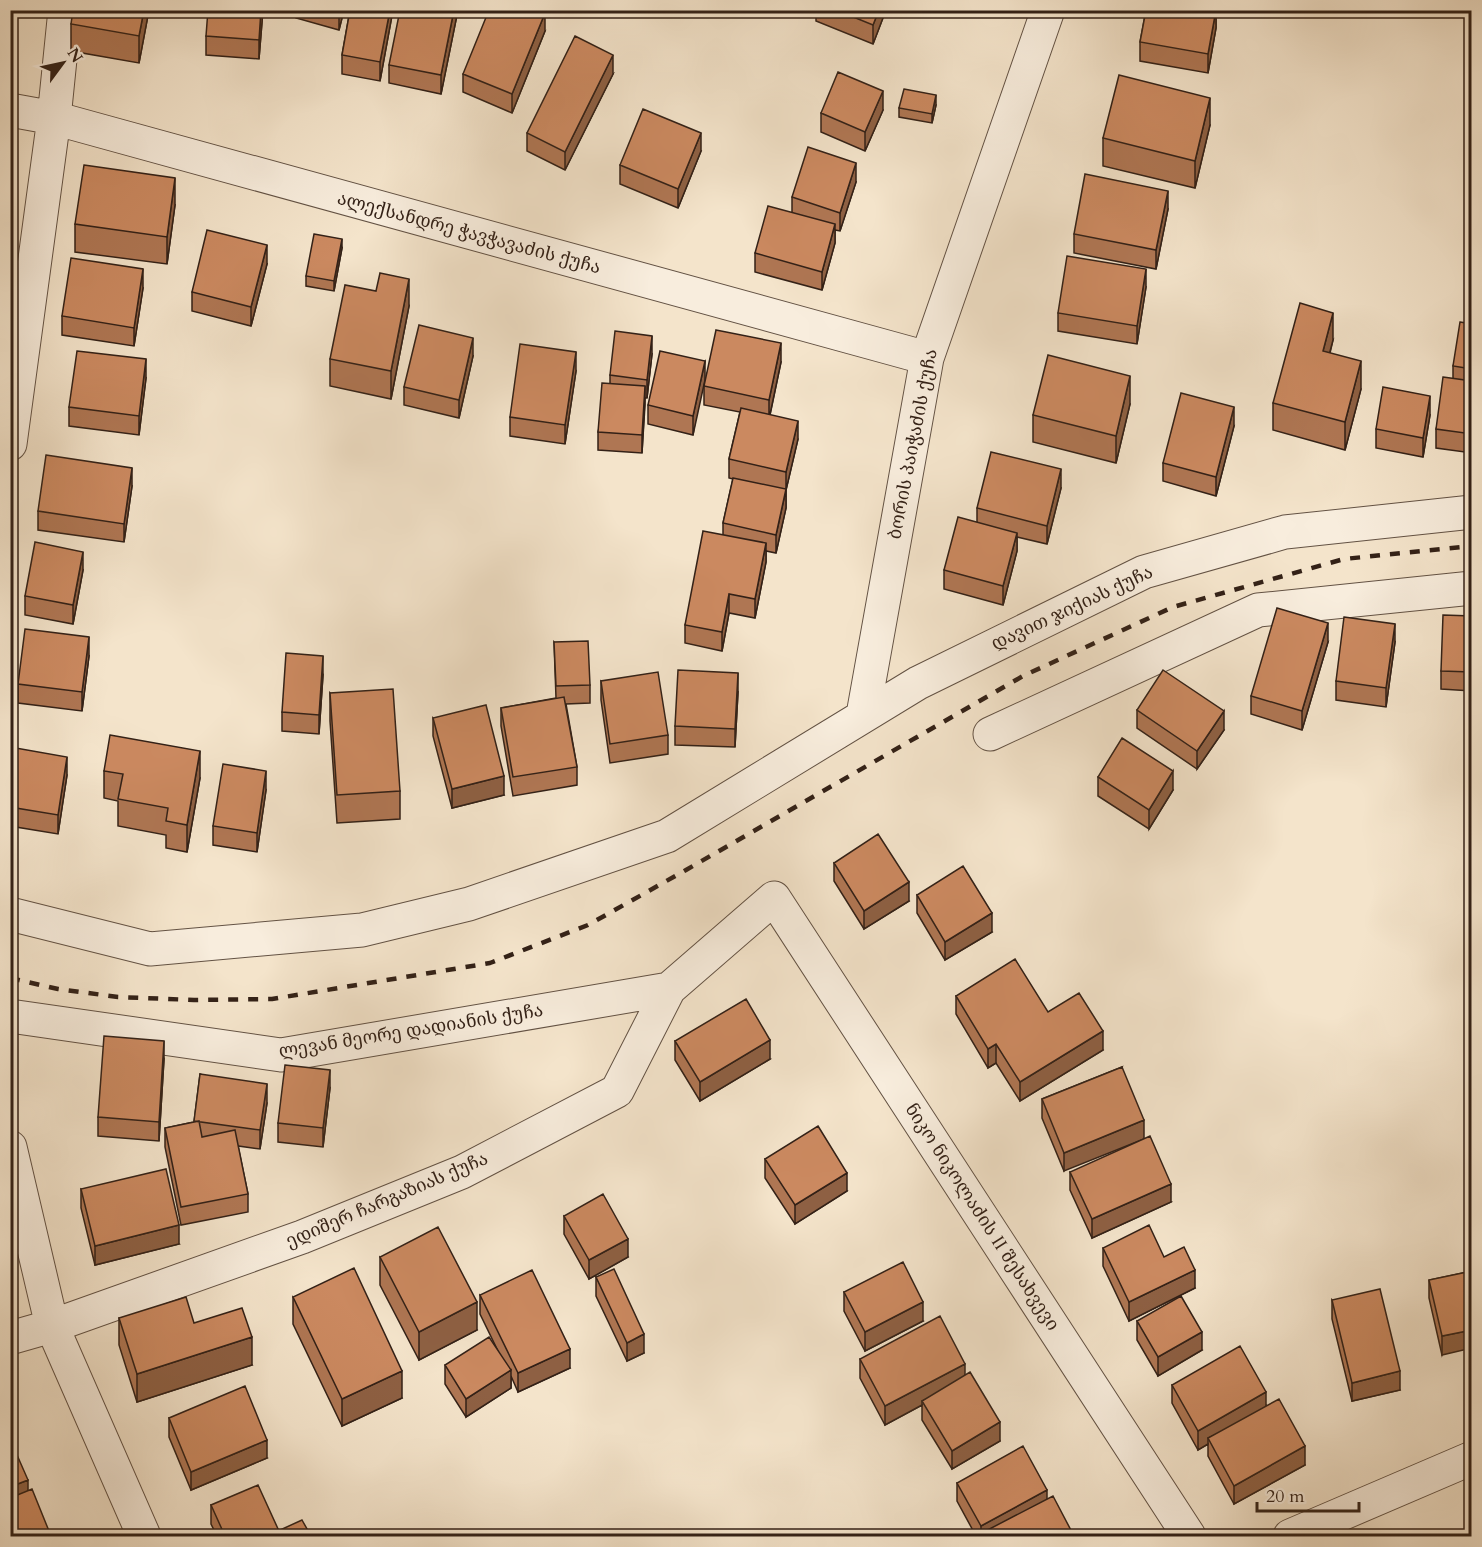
<svg xmlns="http://www.w3.org/2000/svg" width="1482" height="1547" viewBox="0 0 1482 1547" font-family="Cardo,'Noto Serif Georgian',serif">
<style>
.lines{fill:none;stroke-linecap:round;stroke-linejoin:round}
.minor-casing{stroke:#635244;stroke-width:35}
.minor{stroke:#f8eddd;stroke-width:33}
.rail{stroke:#332117;stroke-width:4.5;stroke-dasharray:10 10;stroke-linecap:butt}
.wall{fill:#af7653;stroke:#332117;stroke-width:1.5}
.shaded-wall{fill:#8e6043;stroke:#332117;stroke-width:1.5}
.building{fill:#cb8960;stroke:#332117;stroke-width:1.5}
.labels{text-anchor:middle;dominant-baseline:central;stroke-width:4.5;stroke-linejoin:round;paint-order:stroke}
.street-label{font-size:18px;fill:#332117;stroke:#f8eddd}
</style>
<rect width="100%" height="100%" fill="#f4e4cb"/>
<filter id="stains"><feTurbulence type="fractalNoise" baseFrequency=".00333" numOctaves="4"/><feColorMatrix values="0 0 0 0 .2 0 0 0 0 .09 0 0 0 0 .02 0 0 0 .5 -.17"/></filter>
<radialGradient id="worn" r=".72"><stop offset=".6" stop-color="#630" stop-opacity="0"/><stop offset="1" stop-color="#630" stop-opacity=".3"/></radialGradient>
<g class="lines">
<defs>
<path id="minor" d="M10 110 54 118 927 358
M10 444 54 118 65 10
M863 715 927 358 1048 10
M990 734 1258 610 1472 588
M10 914 150 949 362 930 469 904 667 836 918 683 1144 572 1285 532 1472 512
M10 1016 281 1055 669 989
M10 1147 52 1326 144 1536
M10 1338 52 1326 302 1237 462 1172 617 1091 669 989 774 898 1189 1536
M1290 1536 1472 1458"/>
</defs>
<use href="#minor" class="minor-casing"/>
<use href="#minor" class="minor"/>
<path class="rail" d="M10 978 58 989 118 997 194 1000 272 999 490 963 588 925 686 870 1023 676 1173 607 1344 559 1472 546"/>
</g>
<path class="wall" d="M149 10 139 63 71 51V24Z
M263 10 259 59 206 55V36Z
M296 10H344L339 30 296 18Z
M350 10H393L380 81 342 74V55Z
M458 10 441 94 389 83V65Z
M816 10H886L873 44 816 21Z
M1146 10H1228L1227 16 1216 13V28L1208 73 1140 61V42Z
M545 31 512 113 463 92V74Z
M613 74 565 170 527 151V133Z
M936 105 932 123 899 117V108Z
M883 110 865 151 821 132V113Z
M1210 125 1195 188 1103 166V138Z
M701 151 678 208 620 184V165Z
M856 182 840 231 835 230V243L822 290 755 272V253L792 212V197Z
M175 205 167 264 75 252V224Z
M1168 209 1156 269 1074 253V234Z
M342 248 334 291 306 286V276Z
M267 264 251 326 192 311V292Z
M1146 287 1137 344 1058 331V313Z
M143 288 134 346 62 335V316Z
M409 306 391 399 330 386V359Z
M1472 324V453L1436 448V429L1453 378V366Z
M1333 340 1330 353 1361 389 1345 450 1273 430V403Z
M652 354 647 398H645L642 453 598 450V432L610 384V375Z
M473 356 459 418 404 405V387Z
M705 361 693 435 648 424V405Z
M781 362 770 415 798 439 786 490V508L776 553 766 551V562L755 618 729 613 722 651 685 643V625L723 535V523L733 479 729 478V459L740 412 704 405V386Z
M576 371 565 444 510 436V417Z
M146 378 139 435 69 426V407Z
M1130 404 1116 463 1033 442V415Z
M1430 415 1423 457 1376 448V429Z
M1234 426 1216 496 1163 481V463Z
M132 486 124 542 38 530V511Z
M1061 488 1047 544 1017 537V551L1003 605 944 589V570L977 522V508Z
M83 570 73 624 25 615V596Z
M1472 616V691L1441 689V671Z
M554 642 590 685V703L566 704 577 767V785L513 796 501 726V708L556 698Z
M1328 642 1302 730 1251 714V696Z
M1395 642 1386 707 1336 700V681Z
M89 656 82 711 18 703V684Z
M323 675 319 734 282 731V712Z
M601 681 668 735V754L610 763 601 700Z
M738 692 735 747 675 745V726Z
M330 693 400 791V819L337 823 330 721Z
M1137 710 1224 730 1197 769 1137 728Z
M433 718 504 795 452 808 433 736Z
M10 747 67 775 58 834 10 826Z
M104 771 200 778 187 852 166 848V835L118 826V801L104 798Z
M1098 777 1173 790 1149 829 1098 796Z
M266 790 257 852 213 845V826Z
M834 863 909 901 864 929 834 881Z
M917 895 992 932 945 960 917 913Z
M956 996 1048 1012 1103 1050 1020 1101 996 1063 988 1068 956 1014Z
M675 1041 770 1059 700 1101 675 1060Z
M164 1059 159 1141 98 1136V1117Z
M1122 1067 1064 1171 1042 1118V1099Z
M200 1074 267 1103 260 1149 238 1146 248 1194V1212L181 1225 165 1147V1128L194 1122Z
M330 1088 323 1147 278 1142V1123Z
M765 1159 847 1191 795 1224 765 1178Z
M1070 1172 1171 1202 1092 1238 1070 1190Z
M81 1189 179 1244 95 1265 81 1208Z
M564 1216 628 1257 589 1279 564 1234Z
M1103 1248 1164 1257 1195 1288 1129 1321 1103 1266Z
M380 1257 477 1330 419 1360 380 1285Z
M1472 1271 1442 1355 1429 1298V1280Z
M596 1277 644 1353 627 1361 596 1296Z
M844 1292 923 1321 865 1351 844 1311Z
M480 1295 570 1368 518 1392 511 1376V1388L466 1417 445 1384V1365L498 1351 480 1314Z
M293 1297 402 1398 342 1426 293 1324Z
M1332 1300 1400 1390 1352 1401 1332 1319Z
M119 1318 194 1323 252 1365 137 1402 119 1345Z
M1137 1321 1202 1350 1158 1376 1137 1340Z
M860 1359 965 1375 1000 1441 952 1469 922 1420V1405L885 1425 860 1378Z
M1172 1385 1266 1405 1305 1465 1234 1504 1208 1456V1444L1198 1450 1172 1403Z
M169 1418 267 1458 191 1490 169 1437Z
M957 1483 1047 1500 976 1536 957 1501Z
M211 1505 279 1531 311 1536H217L211 1524Z"/>
<path class="shaded-wall" d="M144 10H149L139 63V36Z
M261 10H263L259 59V40Z
M339 10H344L339 30Z
M390 10H393L380 81V62Z
M454 10H458L441 94V75Z
M879 10H886L873 44V25Z
M1216 10V28L1208 73V54Z
M545 13V31L512 113V94Z
M613 55V74L565 170V152Z
M883 91V110L865 151V132Z
M936 95V105L932 123V114Z
M1210 98V125L1195 188V161Z
M701 133V151L678 208V189Z
M856 163V182L840 231V213Z
M175 178V205L167 264V237Z
M1168 191V209L1156 269V250Z
M835 224V243L822 290V272Z
M342 239V248L334 291V281Z
M267 245V264L251 326V307Z
M143 269V288L134 346V328Z
M1146 269V287L1137 344V326Z
M409 279V306L391 399V371Z
M1333 313V340L1323 378V351Z
M652 336V354L647 398V380Z
M473 338V356L459 418V400Z
M781 343V362L769 419V400Z
M576 352V371L565 444V425Z
M146 359V378L139 435V416Z
M705 361V380L693 435V416Z
M1361 361V389L1345 450V422Z
M1130 376V404L1116 463V436Z
M645 386V405L642 453V435Z
M1430 396V415L1423 457V438Z
M1234 407V426L1216 496V477Z
M798 421V439L786 490V508L776 553V535L786 490V472Z
M132 468V486L124 542V524Z
M1061 469V488L1047 544V526Z
M1017 533V551L1003 605V586Z
M766 543V562L755 618V599Z
M83 552V570L73 624V605Z
M729 594V613L722 651V632Z
M1328 623V642L1302 730V711Z
M1395 624V642L1386 707V688Z
M89 637V656L82 711V692Z
M323 656V675L319 734V715Z
M738 673V692L735 747V729Z
M1224 711V730L1197 769V751Z
M200 751V778L187 852V825Z
M67 757V775L58 834V815Z
M266 771V790L257 852V833Z
M1173 771V790L1149 829V810Z
M504 776V795L452 808V789Z
M909 882V901L864 929V911Z
M992 913V932L945 960V942Z
M1103 1031V1050L1020 1101V1082Z
M770 1040V1059L700 1101V1082Z
M164 1041V1059L159 1141V1122Z
M996 1044V1063L988 1068V1049Z
M330 1070V1088L323 1147V1128Z
M267 1084V1103L260 1149V1130Z
M1144 1120V1139L1064 1171V1153Z
M847 1173V1191L795 1224V1205Z
M1171 1184V1202L1092 1238V1219Z
M179 1225V1244L95 1265V1246Z
M628 1239V1257L589 1279V1260Z
M1195 1270V1288L1129 1321V1302Z
M477 1302V1330L419 1360V1332Z
M923 1302V1321L865 1351V1332Z
M1472 1330V1348L1442 1355V1336Z
M1202 1332V1350L1158 1376V1357Z
M644 1334V1353L627 1361V1343Z
M252 1337V1365L137 1402V1374Z
M570 1349V1368L518 1392V1373Z
M965 1364V1382L922 1401V1405L885 1425V1406Z
M511 1370V1388L466 1417V1399Z
M402 1371V1398L342 1426V1399Z
M1400 1371V1390L1352 1401V1383Z
M1266 1392V1411L1208 1438V1444L1198 1450V1431Z
M1000 1422V1441L952 1469V1451Z
M267 1440V1458L191 1490V1472Z
M1305 1446V1465L1234 1504V1486Z
M28 1480V1498L10 1506V1487Z
M1047 1490V1508L981 1536V1526Z"/>
<path class="building" d="M73 10H144L139 36 71 24Z
M208 10H261L259 40 206 36Z
M350 10H390L380 62 342 55Z
M400 10H454L441 75 389 65Z
M489 10H540L545 13 512 94 463 74Z
M836 10H879L873 25Z
M1146 10H1216L1208 54 1140 42Z
M575 36 613 55 565 152 527 133Z
M838 72 883 91 865 132 821 113Z
M1119 75 1210 98 1195 161 1103 138Z
M904 89 936 95 932 114 899 108Z
M643 109 701 133 678 189 620 165Z
M808 147 856 163 840 213 792 197Z
M84 165 175 178 167 237 75 224Z
M1085 174 1168 191 1156 250 1074 234Z
M768 206 835 224 822 272 755 253Z
M207 230 267 245 251 307 192 292Z
M314 234 342 239 334 281 306 276Z
M1067 256 1146 269 1137 326 1058 313Z
M71 258 143 269 134 328 62 316Z
M380 273 409 279 391 371 330 359 345 285 376 291Z
M1300 303 1333 313 1323 351 1361 361 1345 422 1273 403Z
M1460 322 1472 324V369L1453 366Z
M419 325 473 338 459 400 404 387Z
M716 330 781 343 769 400 704 386Z
M615 331 652 336 647 380 610 375Z
M520 344 576 352 565 425 510 417Z
M77 351 146 359 139 416 69 407Z
M660 351 705 361 693 416 648 405Z
M1048 355 1130 376 1116 436 1033 415Z
M1443 377 1472 381V434L1436 429Z
M602 383 645 386 642 435 598 432Z
M1383 387 1430 396 1423 438 1376 429Z
M1181 393 1234 407 1216 477 1163 463Z
M741 408 798 421 786 472 729 459Z
M991 452 1061 469 1047 526 977 508Z
M46 455 132 468 124 524 38 511Z
M733 478 786 489 776 535 723 523Z
M958 517 1017 533 1003 586 944 570Z
M703 531 766 543 755 599 729 594 722 632 685 625Z
M35 542 83 552 73 605 25 596Z
M1277 608 1328 623 1302 711 1251 696Z
M1443 615 1472 616V672L1441 671Z
M1344 617 1395 624 1386 688 1336 681Z
M25 629 89 637 82 692 18 684Z
M588 641 590 685 556 686 554 642Z
M286 653 323 656 319 715 282 712Z
M678 670 738 673 735 729 675 726Z
M1163 670 1224 711 1197 751 1137 710Z
M658 672 668 735 610 744 601 681Z
M393 689 400 791 337 795 330 693Z
M564 697 577 767 513 777 501 708Z
M486 705 504 776 452 789 433 718Z
M110 735 200 751 187 825 166 821 168 808 118 799 123 774 104 771Z
M1122 738 1173 771 1149 810 1098 777Z
M10 747 67 757 58 815 10 807Z
M223 764 266 771 257 833 213 826Z
M878 834 909 882 864 911 834 863Z
M963 866 992 913 945 942 917 895Z
M1015 959 1048 1012 1079 993 1103 1031 1020 1082 996 1044 988 1049 956 996Z
M746 999 770 1040 700 1082 675 1041Z
M104 1036 164 1041 159 1122 98 1117Z
M285 1065 330 1070 323 1128 278 1123Z
M1122 1067 1144 1120 1064 1153 1042 1099Z
M200 1074 267 1084 260 1130 194 1121Z
M199 1121 202 1137 235 1130 248 1194 181 1207 165 1128Z
M818 1126 847 1173 795 1205 765 1159Z
M1150 1136 1171 1184 1092 1219 1070 1172Z
M166 1169 179 1225 95 1246 81 1189Z
M603 1194 628 1239 589 1260 564 1216Z
M1149 1225 1164 1257 1184 1247 1195 1270 1129 1302 1103 1248Z
M438 1227 477 1302 419 1332 380 1257Z
M903 1262 923 1302 865 1332 844 1292Z
M354 1268 402 1371 342 1399 293 1297Z
M614 1269 644 1334 627 1343 596 1277Z
M532 1270 570 1349 518 1373 480 1295Z
M1472 1271V1330L1442 1336 1429 1280Z
M1380 1289 1400 1371 1352 1383 1332 1300Z
M1181 1296 1202 1332 1158 1357 1137 1321Z
M186 1297 194 1323 242 1308 252 1337 137 1374 119 1318Z
M940 1316 965 1364 885 1406 860 1359Z
M489 1337 511 1370 466 1399 445 1365Z
M1240 1346 1266 1392 1198 1431 1172 1385Z
M970 1372 1000 1422 952 1451 922 1401Z
M245 1386 267 1440 191 1472 169 1418Z
M1279 1399 1305 1446 1234 1486 1208 1438Z
M10 1439 28 1480 10 1487Z
M1023 1446 1047 1490 981 1526 957 1483Z
M258 1485 279 1531 267 1536H225L211 1505Z
M32 1489 51 1536H10V1498Z
M1053 1496 1074 1536H976Z
M302 1520 311 1536H267Z
M871 1533 873 1536H864Z"/>
<g class="labels">
<g class="street-label">
<text transform="translate(469 233) rotate(15)">ალექსანდრე ჭავჭავაძის ქუჩა</text>
<text transform="translate(913 444) rotate(-79)">ბორის პაიჭაძის ქუჩა</text>
<text transform="translate(1072 608) rotate(-25)">დავით ჯიქიას ქუჩა</text>
<text transform="translate(411 1031) rotate(-9)">ლევან მეორე დადიანის ქუჩა</text>
<text transform="translate(387 1200) rotate(-23)">ედიშერ ჩარგაზიას ქუჩა</text>
<text transform="translate(982 1217) rotate(57)">ნიკო ნიკოლაძის II შესახვევი</text>
</g>
</g>
<rect width="1482" height="1547" fill="none" stroke="#f4e4cb" stroke-width="36"/>
<rect x="12" y="12" width="1458" height="1523" fill="none" stroke="#332117" stroke-width="3"/>
<rect x="18" y="18" width="1446" height="1511" fill="none" stroke="#332117" stroke-width="1.5"/>
<g transform="translate(63 63) rotate(57)" stroke="#f8eddd" stroke-width="4.5" paint-order="stroke">
<path d="M0-4.5L10 22L0 15L-10 22Z" fill="#332117"/>
<text y="-9" font-size="16" font-weight="bold" text-anchor="middle" fill="#332117">N</text>
</g>
<path d="M1257 1502v9h102v-9" fill="none" stroke="#332117" stroke-width="3"/>
<text x="1266" y="1502" font-size="18" fill="#332117" stroke="#f8eddd" stroke-width="4.5" paint-order="stroke">20 m</text>
<rect width="100%" height="100%" filter="url(#stains)"/>
<rect width="100%" height="100%" fill="url(#worn)"/>
</svg>
